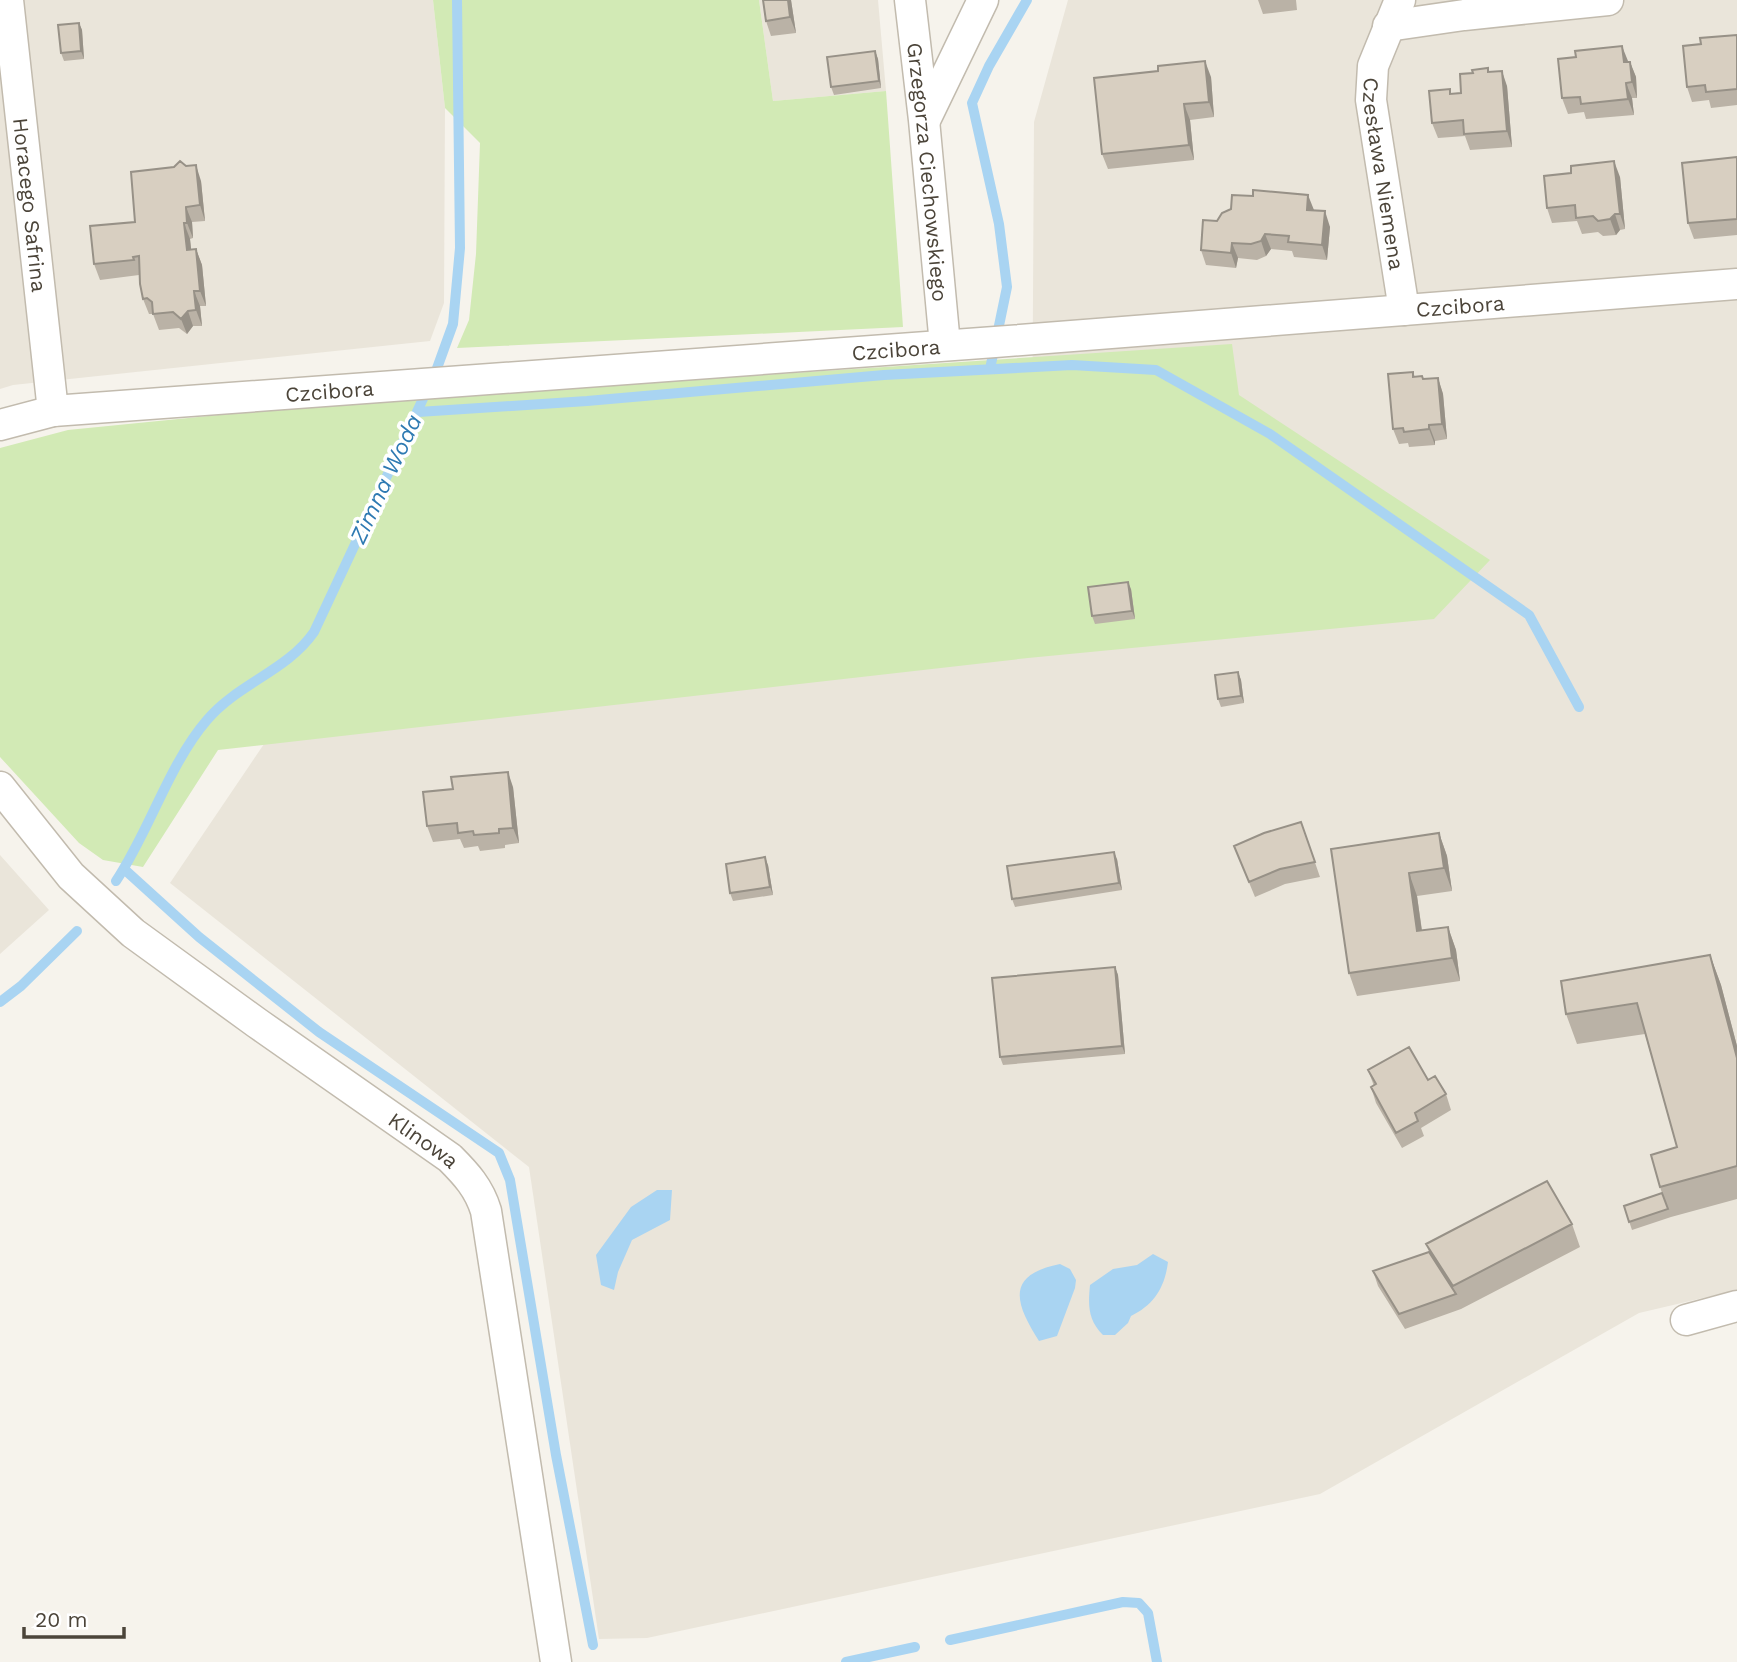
<svg xmlns="http://www.w3.org/2000/svg" width="1737" height="1662" viewBox="0 0 1737 1662" font-family="'Work Sans',sans-serif">
<style>
.residential{fill:#eae5da}
.green{fill:#d2eab5}
.water{fill:#a9d4f2}
.lines{fill:none;stroke-linecap:round;stroke-linejoin:round}
.stream{stroke:#a9d4f2;stroke-width:10}
.minor-casing{stroke:#c2bbae;stroke-width:33}
.minor{stroke:#fff;stroke-width:30}
.wall{fill:#bab2a6}
.shaded-wall{fill:#979187}
.building{fill:#d8cfc1;stroke:#979187;stroke-width:2}
.labels{text-anchor:middle;dominant-baseline:central;stroke-width:7;stroke-linejoin:round;paint-order:stroke}
.street-label{font-size:21px;fill:#4b4439;stroke:#fff}
.water-label{font-size:23px;font-style:italic;fill:#2e7ab2;stroke:#fff}
</style>
<rect width="100%" height="100%" fill="#f6f3ec"/>
<path class="residential" d="M0 0H433L445 108 444 303 430 341 13 385 0 389Z
M759 0H878L886 91 773 101Z
M1068 0H1737V1290L1639 1313 1320 1494 647 1638 599 1639 529 1167 170 883 264 744 1031 645 1034 122Z
M0 855 49 910 0 954Z"/>
<path class="green" d="M433 0H759L773 101 886 91 903 327 457 348 469 320 476 254 480 143 445 108Z
M1232 344 1239 395 1490 560 1434 619 1028 658 218 750 143 867 103 860 79 843 0 757V448L68 430 340 403Z"/>
<path class="water" d="M657 1190H672L670 1220 632 1240 618 1272 614 1290 601 1285 596 1255 631 1207Z
M1153 1254 1168 1262C1165 1287 1154 1305 1131 1316L1128 1323 1115 1335H1103C1088 1320 1088 1306 1090 1285L1113 1269 1137 1265Z
M1060 1264 1070 1269 1076 1280 1075 1288 1057 1336 1039 1341C1015 1303 1005 1275 1060 1264Z"/>
<g class="lines">
<path class="stream" d="M990 369 1007 287 999 224 972 103 989 66 1027 0
M418 412 587 401 884 375 1072 365 1156 370 1270 434 1529 615 1579 707
M124 869 199 937 319 1032 499 1153 510 1180 556 1455 593 1645
M116 881C149 832 169 764 207 720 237 684 287 671 314 632L436 371 453 324 460 248 457 0
M0 1002 21 986 77 931
M950 1640 1123 1602 1139 1603 1148 1613 1157 1662
M846 1662 915 1647"/>
<defs>
<g id="minor">
<path id="s1" d="M8 0 53 411"/>
<path id="s2" d="M910 0 924 120 945 345"/>
<path id="s3" d="M1400 0 1373 66 1371 100 1404 310"/>
<path d="M1388 26 1464 15 1608 0"/>
<path d="M925 120 983 0"/>
<path id="s4" d="M0 425 53 411 995 342 1737 284"/>
<path id="s5" d="M0 787 71 876 133 933 257 1023 450 1158C466 1174 479 1188 486 1211L556 1662"/>
<path d="M1686 1320 1737 1306"/>
</g>
</defs>
<use href="#minor" class="minor-casing"/>
<use href="#minor" class="minor"/>
</g>
<path class="wall" d="M791 0 796 33 771 36 766 21Z
M1258 0H1296L1297 10 1263 14Z
M79 23 82 30 84 59 64 61 61 53Z
M1737 35V105L1711 108 1709 100 1692 102 1687 87 1701 44Z
M875 51 878 59 881 88 834 95 831 87Z
M1628 62H1630L1636 77 1637 98H1632L1634 115 1586 119 1584 112 1568 114 1562 98Z
M1489 72 1507 86 1512 147 1470 150 1465 136 1438 138 1432 123 1461 93Z
M1211 77 1214 117 1190 120 1194 160 1108 169 1102 154Z
M1737 157V235L1694 239 1688 223Z
M1620 177 1625 229 1620 230 1616 235 1603 236 1598 232 1582 234 1577 221 1552 223 1547 208Z
M201 181 205 221 192 222 193 238 190 239 191 250 196 249 202 265 206 306H200L202 326H193L187 334 179 328 159 330 153 314H149L143 299 139 272V275L100 280 94 264 135 222Z
M1314 210 1330 227 1327 260 1294 257 1292 251 1271 249 1266 256 1257 260 1238 258 1236 268 1206 265 1201 250 1217 221Z
M1413 372 1415 377 1423 379 1438 378 1443 394 1447 439 1435 441V445L1409 447 1408 443 1399 444 1393 429Z
M1131 589 1135 619 1095 624 1092 616Z
M1238 672 1241 680 1244 703 1221 707 1218 699Z
M513 787 519 843 505 845V848L480 851 478 846 464 848 460 839 433 842 427 826Z
M1301 822 1320 877 1285 884 1255 897 1234 846Z
M1439 833 1447 856 1452 891 1417 896 1422 930 1448 927 1456 950 1460 981 1357 996 1349 973 1331 849Z
M1117 859 1122 890 1015 907 1012 899Z
M768 865 773 895 733 901 730 893Z
M1710 955 1721 985 1737 1046V1199L1671 1217 1632 1230 1624 1206 1662 1193 1660 1187 1677 1147 1645 1034 1577 1044 1566 1014Z
M1115 967 1118 975 1125 1054 1003 1065 1000 1057Z
M1368 1070 1428 1080 1446 1094 1451 1110 1421 1128 1424 1136 1402 1148 1376 1103 1371 1087 1374 1086Z
M1572 1224 1580 1247 1461 1309 1405 1329 1378 1286 1373 1271 1429 1252 1426 1244Z"/>
<path class="shaded-wall" d="M788 0H791L796 33 790 17Z
M79 23 82 30 84 59 81 51Z
M1622 46 1628 61 1624 62Z
M875 51 878 59 881 88 879 81Z
M1205 61 1211 77 1214 117 1209 102Z
M1630 62 1636 77 1637 98 1632 82Z
M1502 71 1507 86 1512 147 1507 131Z
M1626 83 1632 98 1634 115 1628 99Z
M1184 104 1190 120 1194 160 1189 145Z
M1614 161 1620 177 1625 229 1620 214Z
M196 165 201 181 205 221 200 205Z
M1308 195 1314 210H1307Z
M186 207 192 222 193 238 187 223Z
M1325 211 1330 227 1327 260 1322 245Z
M1615 214 1620 230 1616 235 1610 219Z
M184 223 190 239 193 266 187 250Z
M1265 234 1271 249 1266 256 1261 241Z
M1232 243 1238 258 1236 268 1231 253Z
M196 249 202 265 206 306 200 291Z
M194 291 200 306 202 326 196 310Z
M188 311 193 326 187 334 181 319Z
M1438 378 1443 394 1447 439 1442 424Z
M1429 425 1435 441V445L1429 429Z
M1128 582 1131 589 1135 619 1132 611Z
M1238 672 1241 680 1244 703 1241 696Z
M508 772 513 787 519 843 513 828Z
M1439 833 1447 856 1452 891 1444 868Z
M1114 852 1117 859 1122 890 1119 883Z
M765 857 768 865 773 895 770 887Z
M1409 873 1417 896 1425 954 1417 931Z
M1448 927 1456 950 1460 981 1452 958Z
M1710 955 1721 985 1737 1046V1058Z
M1115 967 1118 975 1125 1054 1122 1046Z"/>
<path class="building" d="M763 0H788L790 17 766 21Z
M79 23 81 51 61 53 58 25Z
M1737 35V89L1706 92 1705 85 1687 87 1683 46 1701 44 1700 38Z
M1622 46 1624 62H1630L1632 82 1626 83 1628 99 1581 104 1580 97 1562 98 1558 59 1576 57 1575 51Z
M875 51 879 81 831 87 827 57Z
M1205 61 1209 102 1184 104 1189 145 1102 154 1094 78 1158 71V66Z
M1488 68V72L1502 71 1507 131 1464 134 1463 120 1432 123 1429 91 1450 89V94L1461 93 1460 74 1473 73 1472 70Z
M1737 157V219L1688 223 1682 163Z
M180 161 186 166 196 165 200 205 186 207 187 223H184L187 250 196 249 200 291H194L196 310 188 311 181 319 173 312 153 314 152 302 147 298 143 299 140 284 139 256 133 257 134 260 94 264 90 226 135 222 131 172 174 167Z
M1614 161 1620 214H1615L1610 219 1598 221 1593 216 1576 218 1575 205 1547 208 1544 176 1571 173V166Z
M1253 190 1308 195 1307 210 1325 211 1322 245 1288 242 1289 236 1265 234 1261 241 1251 244 1232 243 1231 253 1201 250 1203 220 1217 221 1222 213 1231 209 1232 195 1253 196Z
M1413 372V377L1422 376 1423 379 1438 378 1442 424 1429 425V429L1404 432 1403 428 1393 429 1388 374Z
M1128 582 1132 611 1092 616 1088 587Z
M1238 672 1241 696 1218 699 1215 675Z
M508 772 513 828 499 829V833L474 835 473 831 458 833 457 823 427 826 423 792 453 789 451 777Z
M1301 822 1315 862 1280 869 1249 882 1234 846 1264 833Z
M1439 833 1444 868 1409 873 1417 931 1448 927 1452 958 1349 973 1331 849Z
M1114 852 1119 883 1012 899 1007 866Z
M765 857 770 887 730 893 726 864Z
M1710 955 1737 1058V1166L1660 1187 1651 1155 1677 1147 1637 1003 1566 1014 1561 981Z
M1115 967 1122 1046 1000 1057 992 978Z
M1409 1047 1428 1080 1435 1076 1446 1094 1415 1113 1418 1121 1396 1133 1371 1087 1376 1084 1368 1070Z
M1547 1181 1572 1224 1453 1286 1426 1244Z
M1662 1193 1668 1209 1629 1222 1624 1206Z
M1429 1252 1456 1294 1399 1314 1373 1271Z"/>
<g class="labels">
<g class="street-label">
<text stroke="none"><textPath href="#s2" startOffset="173">Grzegorza Ciechowskiego</textPath></text>
<text stroke="none"><textPath href="#s3" startOffset="180">Czesława Niemena</textPath></text>
<text stroke="none"><textPath href="#s1" startOffset="206">Horacego Safrina</textPath></text>
<text stroke="none"><textPath href="#s4" startOffset="1466">Czcibora</textPath></text>
<text stroke="none"><textPath href="#s4" startOffset="900">Czcibora</textPath></text>
<text stroke="none"><textPath href="#s4" startOffset="332">Czcibora</textPath></text>
<text stroke="none"><textPath href="#s5" startOffset="555">Klinowa</textPath></text>
</g>
<g class="water-label">
<text transform="translate(386 479) rotate(-65)">Zimna Woda</text>
</g>
</g>
<path d="M24 1627v10h100v-10" fill="none" stroke="#4b4439" stroke-width="3.5"/>
<text x="35" y="1627" font-size="21" fill="#4b4439" stroke="#ffffff" stroke-width="5" paint-order="stroke">20 m</text>
</svg>
